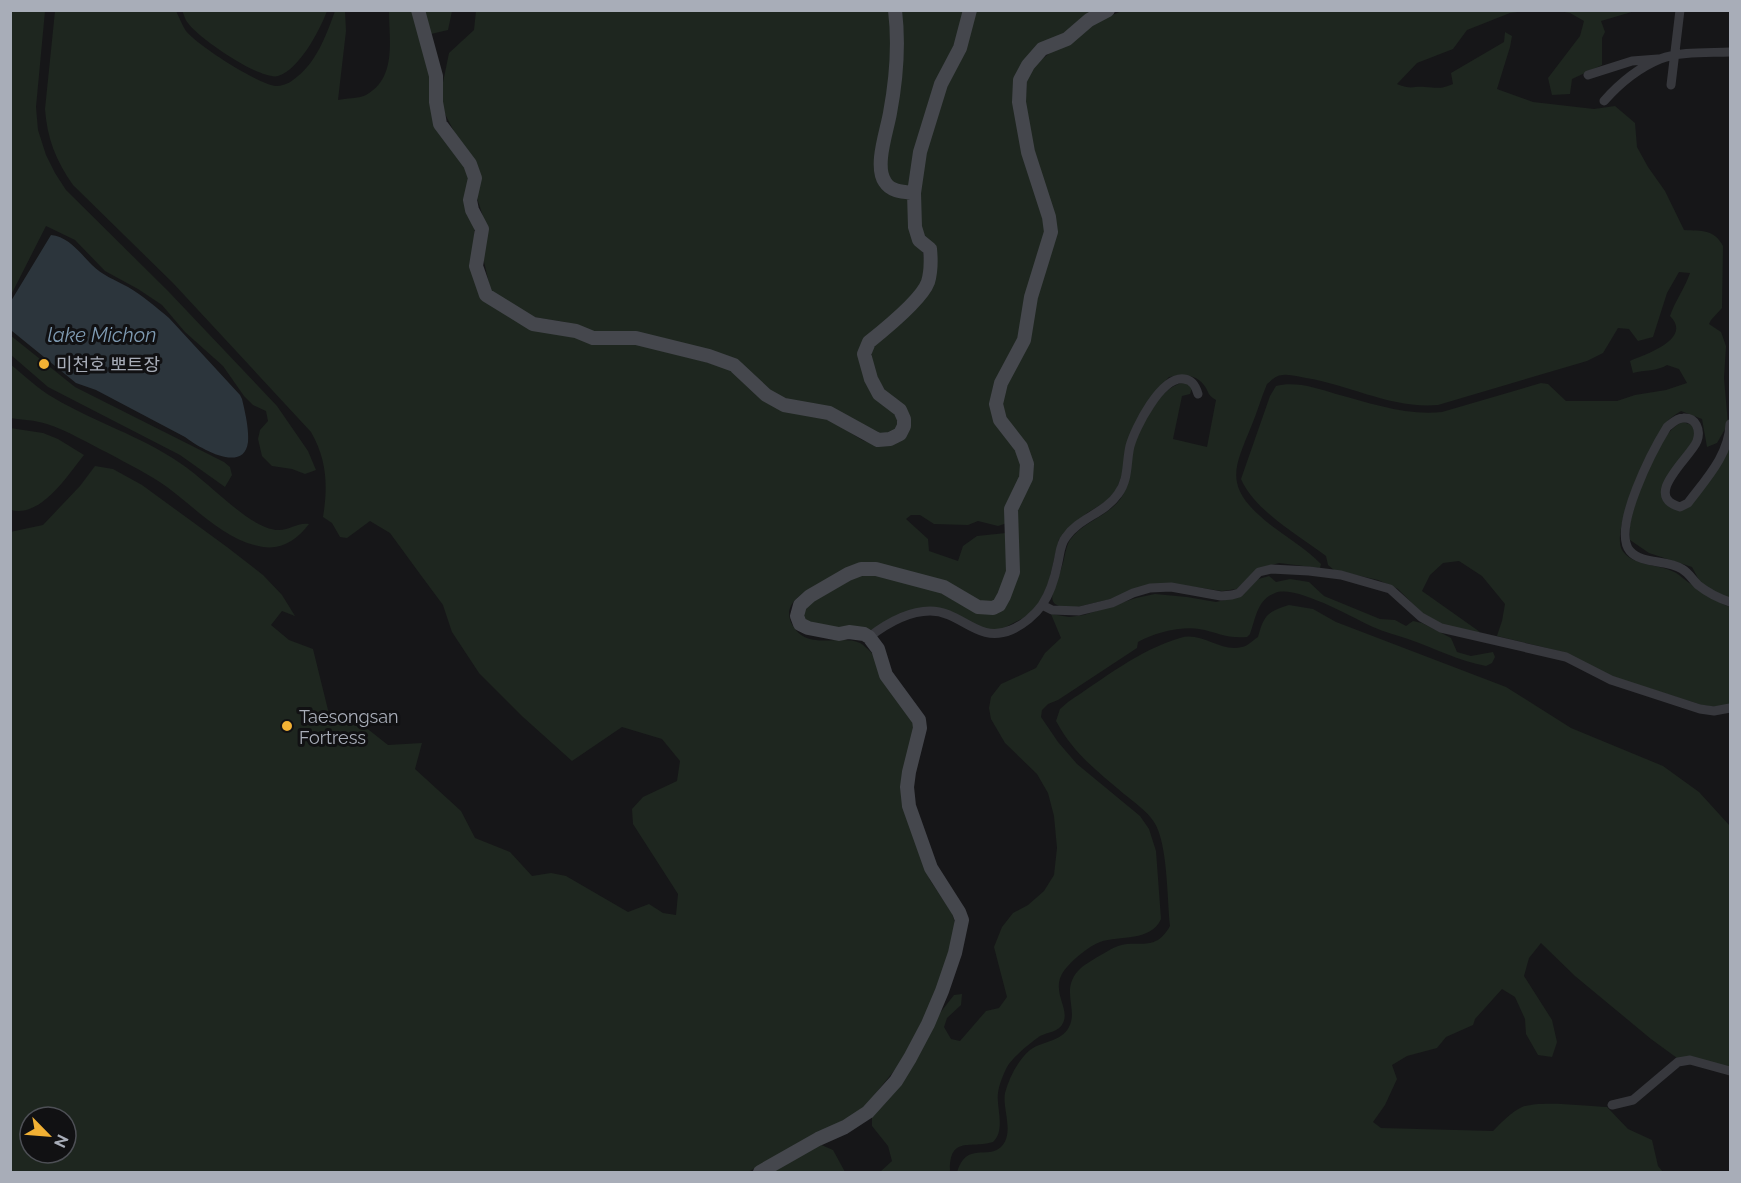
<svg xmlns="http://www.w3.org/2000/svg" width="1741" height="1183" viewBox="0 0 1741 1183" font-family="Raleway,'Noto Sans KR',sans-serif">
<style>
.green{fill:#1e261f;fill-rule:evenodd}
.water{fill:#2c353c}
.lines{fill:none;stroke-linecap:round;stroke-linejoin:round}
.street{stroke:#37383d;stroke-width:9}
.secondary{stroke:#45474d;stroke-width:14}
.poi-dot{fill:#f2b134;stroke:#111113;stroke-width:2}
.labels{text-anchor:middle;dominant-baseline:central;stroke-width:6;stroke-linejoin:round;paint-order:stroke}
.poi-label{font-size:18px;fill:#a8adb8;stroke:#111113;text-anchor:start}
.water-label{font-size:20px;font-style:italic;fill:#7f9bb3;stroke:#111113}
</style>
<rect width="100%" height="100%" fill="#161618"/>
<path class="green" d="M11 10 45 11 36 107 38 130 46 155 55 173 66 190 168 291 277 406 308 451 316 470 305 474 292 469 272 466 262 456 258 439 260 430 268 421 266 411 253 405 244 396 223 366 185 332 162 305 138 289 105 271 75 240 46 226 11 295Z
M55 11H176C179 17 182 25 186 31 198 46 258 84 276 86 281 86 288 84 293 80 316 64 326 36 335 11H345L346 31 338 100C346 98 358 99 366 95 397 78 389 40 389 11H413L432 71 433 114 466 166 469 177 475 223 473 255 499 309 733 369 749 384 827 418 862 440 875 445 907 430C902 421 897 410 892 401 881 383 865 367 874 345L928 291C924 259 918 226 920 195 923 130 951 69 975 11H1101L1018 76 1048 228 1023 330 994 401 1024 465 1007 523 998 526 978 521 968 525 934 524 920 515H911L906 519 928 539 929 551 958 561 963 546 977 536 1006 533 1009 569 1000 597 989 607C965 597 940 587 916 577 909 574 898 567 891 566 883 566 871 570 864 572 842 577 768 593 795 629 811 650 841 634 860 643 864 645 867 649 871 652L915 723 908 759 919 853 930 880 952 913 956 926 954 937 929 1012 902 1061 862 1110 748 1172H11L10 532 43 525 80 486 95 466 113 469 142 485 227 547 263 575 282 595 295 616 282 611 271 625 289 640 313 649 329 714 355 719 388 745 422 743 415 769 461 811 475 838 510 852 532 876 551 873 566 876 628 912 649 904 663 913 676 915 678 894 633 824 632 809 643 797 677 781 680 761 662 739 622 727 572 761 523 717 479 673 452 632 443 605 420 574 390 533 370 521 347 538 340 537 332 523 323 517C328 486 327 460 311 432L173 283 73 185C56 161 47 138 45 109ZM30 1117H66V1153H30Z
M182 11H327C320 30 299 70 278 76 261 81 198 38 188 23 185 20 184 14 182 11Z
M423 11H452L448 30 431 34Z
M476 11H890C897 65 885 121 878 175L907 196 925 251 923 285 861 354 898 416 900 429 881 436 782 397 767 390 750 372 591 332 565 322 527 316 491 292 482 253 485 223 459 141 445 114 440 97 449 53 474 30Z
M898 11H966L910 186 896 189 885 174Z
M1122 11H1526L1510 13 1467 30 1453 49 1417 63 1397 84C1412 90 1412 86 1425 87 1437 88 1442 89 1453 84L1451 73 1504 42 1505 32 1512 36 1510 47 1497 89 1533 102 1594 109 1615 106 1635 123 1637 147 1648 167 1665 191 1684 230C1702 231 1714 229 1723 246L1722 308 1711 320 1709 324 1721 332 1726 346 1724 378 1728 424 1717 443 1707 447 1702 419 1681 411C1676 414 1670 418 1667 422 1652 439 1610 530 1622 550 1632 566 1657 564 1672 571 1680 574 1684 580 1691 584 1703 594 1715 601 1730 607V704L1716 707 1702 705 1610 676 1563 652 1497 636 1502 621 1505 604 1482 576 1459 561 1443 563 1430 575 1422 591 1480 632 1475 634 1429 620 1398 589 1378 580 1334 570 1328 565 1326 556C1298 535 1255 511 1241 479L1270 396 1276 386C1295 381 1317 388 1336 394 1370 403 1407 416 1442 412L1541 383 1548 384 1566 401H1617L1635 395 1666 390 1687 383 1679 369 1667 365C1658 371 1644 370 1633 373L1630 361C1646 354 1693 339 1670 316 1675 301 1685 288 1690 273L1679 272 1667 293 1653 337 1638 341 1629 329 1618 328 1603 353 1587 361 1438 405C1392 409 1350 385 1306 378 1299 377 1290 374 1283 375 1276 375 1272 380 1267 384 1261 398 1257 413 1251 427 1236 464 1224 484 1259 515 1278 533 1303 545 1321 564L1320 568 1279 563 1257 569 1237 589 1222 591 1174 584 1077 607C1037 610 1056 589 1062 566 1065 558 1065 548 1070 540 1083 521 1111 516 1123 495 1131 480 1129 463 1134 446 1140 424 1162 383 1187 382L1192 388 1190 394 1182 396 1173 439 1207 447 1216 400C1209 396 1209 394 1206 388 1197 373 1185 375 1169 377L1150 398 1116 491 1105 502 1087 513 1059 539 1049 581 1038 607 1023 618 1000 630H988L939 608 872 630 862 628 831 631 802 620 805 606 861 574 875 573 943 590 978 611 1008 595 1015 511 1030 472 1001 416V400L1049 255 1025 113 1027 77 1036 64 1051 52 1102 19Z
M1559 11H1635L1601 21 1605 32 1602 38V65L1572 79 1570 94 1552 95 1548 78 1580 36 1584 21 1570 13Z
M10 335 75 387 224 462 230 467 232 475 225 487 180 455 48 387 11 355Z
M10 364C24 375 38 389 54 398 94 422 141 436 180 463 206 480 238 516 265 527 287 536 293 522 309 524 298 539 282 550 263 547 225 541 197 509 167 487 149 474 128 464 108 453 88 443 68 431 47 424 35 420 22 420 11 418Z
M1683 422 1692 425 1696 430 1694 439 1668 477V505L1675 510H1683L1730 438V600L1714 592 1700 582 1692 567 1649 553 1630 540C1630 533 1629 527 1631 520 1636 497 1659 429 1683 422Z
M10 428 43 433 58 439 84 455C67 476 41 518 11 510Z
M1269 576 1276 582 1290 579 1309 582 1324 596 1380 619 1395 620 1406 626 1413 621 1422 623 1451 638 1457 652 1471 656 1493 652 1495 657 1492 663 1486 666C1459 661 1434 648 1408 639 1397 635 1384 632 1373 627 1353 618 1295 584 1275 593 1257 600 1256 618 1250 634L1247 637C1227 639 1217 632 1199 629 1182 626 1153 633 1138 642L1137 648 1058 700 1048 704 1042 710 1041 717 1058 742 1077 764 1140 816 1149 829 1156 851 1161 919C1151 942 1120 935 1100 942 1088 947 1076 957 1067 967 1047 989 1071 1007 1063 1023 1059 1032 1048 1032 1040 1036 1030 1043 1013 1057 1007 1067 1003 1075 999 1085 998 1093 996 1107 1006 1130 993 1142 970 1149 949 1135 950 1172H880L892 1161 888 1146 872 1126V1113L933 1022 954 995 962 994 961 1005 947 1018 944 1027 951 1039 960 1041 986 1011 999 1008 1007 997 994 947 1002 927 1013 913 1028 905 1044 891 1054 875 1057 848 1054 816 1048 793 1037 774 1005 743 991 719 989 708 991 697 1001 684 1036 668 1045 653 1061 638 1051 614 1069 617 1084 615 1136 598 1155 594 1187 597 1216 602 1242 596 1255 580Z
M1289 605 1313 609 1336 622 1506 687 1571 728 1663 766 1699 792 1730 826V1067L1677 1058 1651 1039 1575 976 1541 943 1529 958 1524 976 1552 1020 1557 1042 1552 1057 1538 1055 1526 1034 1525 1019 1515 997 1502 989 1475 1019 1473 1025 1446 1037 1437 1048 1407 1056 1392 1065 1397 1079 1385 1105 1373 1122 1381 1128 1493 1131C1501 1123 1511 1112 1522 1107 1540 1100 1586 1106 1607 1107L1628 1129 1652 1140 1658 1166 1663 1172H957C967 1141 987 1160 1001 1147 1015 1133 1002 1109 1005 1093 1009 1078 1018 1060 1030 1050 1042 1041 1061 1042 1069 1027 1079 1008 1058 988 1082 967 1089 962 1110 949 1118 946 1139 939 1155 953 1170 926 1167 900 1168 843 1154 822 1147 811 1134 802 1124 794 1096 770 1074 754 1056 721L1060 709 1068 702C1103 679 1139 650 1180 638 1201 631 1221 653 1242 647 1248 646 1253 640 1258 637 1264 616 1266 612 1289 605Z
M819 1144 833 1150 845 1172H766Z"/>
<path class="water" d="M51 235C68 236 81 254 92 265 102 275 115 280 128 287 142 295 156 307 169 318L240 395 242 399C245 412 249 428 248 442 244 475 198 447 185 437L96 390 76 383 12 331 11 328V301Z"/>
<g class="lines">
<path class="street" d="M1588 75 1632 61 1658 59
M1671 85 1680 10
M1604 101C1619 84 1638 68 1660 59 1681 51 1708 53 1730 52
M1730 424C1729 455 1706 479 1688 503L1680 507C1641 496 1691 457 1697 441 1701 430 1696 417 1683 418 1677 418 1672 423 1667 427 1654 448 1611 529 1630 551 1642 565 1667 559 1682 569 1689 573 1692 579 1698 585 1708 593 1718 598 1730 602
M1042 605 1052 610 1079 611 1112 603 1133 593 1150 588 1171 587 1221 596 1232 595 1239 593 1259 572 1271 569 1309 571 1341 575 1390 589 1421 617 1441 628 1566 657 1611 680 1700 709 1714 711 1730 708
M869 637C886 624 907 611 930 611 962 611 977 644 1011 630 1023 625 1035 615 1042 605 1051 592 1055 577 1058 562 1060 554 1060 544 1066 537 1079 518 1105 513 1118 494 1129 479 1126 463 1130 446 1135 428 1161 376 1184 379 1193 380 1196 387 1198 394
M1612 1105 1633 1100 1678 1062 1690 1060 1730 1071"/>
<path class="secondary" d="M418 10 436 76V102L440 124 470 164 475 178 470 200 472 210 482 229 476 266 486 295 533 324 576 331 593 338H636L709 356 734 365 766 395 784 405 829 413 878 440 890 439 900 434 904 426V419L900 410 879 394 871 379 864 354 869 342C884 330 922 299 928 282 931 272 931 259 930 249L919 240 915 227 914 193 920 152 941 84 960 48 970 10
M895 10C899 43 896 81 890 113 887 131 874 166 885 182 891 192 904 192 914 193
M760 1172 818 1139 845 1127 868 1112 896 1081 910 1058 928 1024 942 991 955 953 962 920 959 912 931 868 909 806 907 787 909 772 920 728 919 720 886 675 878 649 869 637 864 634 849 632 839 634 808 628 800 624 797 616 800 605 810 596 848 574 861 569H876L944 587 978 607 993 608 999 605 1004 596 1013 572 1011 509 1026 478 1027 464 1021 447 1000 420 996 404 1001 383 1024 340 1031 297 1051 232 1049 217 1028 152 1019 102 1020 80 1028 65 1042 49 1067 39 1089 20 1108 10"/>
</g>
<g class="poi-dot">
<circle cx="44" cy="364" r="6"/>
<circle cx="287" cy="726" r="6"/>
</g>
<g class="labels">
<g class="poi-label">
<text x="56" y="364">미천호 뽀트장</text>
<text x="299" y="716">Taesongsan<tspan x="299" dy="21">Fortress</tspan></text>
</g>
<g class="water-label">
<text x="102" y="335">lake Michon</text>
</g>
</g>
<rect width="1741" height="1183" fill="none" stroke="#a8adb8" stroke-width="24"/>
<g transform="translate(48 1135) rotate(115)"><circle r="28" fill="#111113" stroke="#4d4f55" stroke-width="1.5"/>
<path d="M0-4.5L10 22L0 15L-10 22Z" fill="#f2b134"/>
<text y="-9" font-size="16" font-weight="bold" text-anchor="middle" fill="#a8adb8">N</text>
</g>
</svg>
